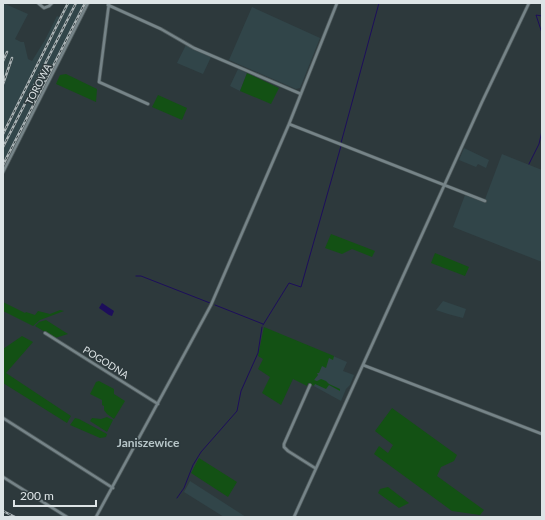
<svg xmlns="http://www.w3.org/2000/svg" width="545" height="520" viewBox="0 0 545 520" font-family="Lato,sans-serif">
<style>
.built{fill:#314549}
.green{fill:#135114}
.water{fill:#1d0e5b}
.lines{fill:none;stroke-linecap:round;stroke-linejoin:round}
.stream{stroke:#1d0e5b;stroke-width:1}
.minor-casing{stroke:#4d585a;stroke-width:4}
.minor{stroke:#768488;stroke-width:2.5}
.rail-casing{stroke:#aab3b5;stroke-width:2.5}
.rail{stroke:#2d393c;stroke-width:1;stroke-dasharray:3;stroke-linecap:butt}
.labels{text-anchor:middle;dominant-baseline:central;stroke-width:3;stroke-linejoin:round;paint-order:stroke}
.street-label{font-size:10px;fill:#dde4e6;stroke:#2d393c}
.quarter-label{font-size:12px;font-weight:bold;fill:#b7c6c9;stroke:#2d393c}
</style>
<rect width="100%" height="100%" fill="#2d393c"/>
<path class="built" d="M3 3 28 14 15 39 21 42H24L28 59 32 61 45 40 57 16 59 17 67 3H86L3 169Z
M252 7 320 38 300 88 296 89 229 60Z
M186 45 211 57 203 74 177 63Z
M238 69 247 73 240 91 230 86Z
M464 148 489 160 486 168 478 164 476 167 459 160Z
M502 154 542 170V262L453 227 465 195 484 202Z
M443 301 466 309 463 318 448 314 436 310Z
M326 353 347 362 343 371 354 375 350 385 346 389 341 401 312 385Z
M190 481 246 517H224L184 492Z"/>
<path class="green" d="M247 73 279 88 271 104 240 91Z
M66 74 97 89 96 102 56 84 60 75Z
M158 95 187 108 182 120 152 107Z
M331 234 375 251 372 257 352 249 342 254 325 248Z
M435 253 469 267 465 276 431 263Z
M3 302 25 313 26 312 35 315 38 311 50 314 60 310 64 311 40 320 33 326 3 311Z
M46 320 68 334 55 338 35 326 39 322Z
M264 327 334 356 333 360 329 358 326 368 322 366 319 373H317L318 375 314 380 317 381 321 379 326 381 329 384 340 389V391L329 385 326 389 315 384 314 386 308 383 307 386 293 379 281 405 262 393 270 377 258 369 263 359 258 356Z
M22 336 33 342 6 373 71 416 67 423 3 383V349Z
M99 381 114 389V394L125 401 114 419 107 414 104 410V406L102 405V400L90 394 96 382Z
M392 408 457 455 454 461 441 467 437 476 484 510 480 515 452 511 374 454 379 446 388 453 393 445 375 431Z
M107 417 113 420 107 432 90 421 92 418 101 419Z
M75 418 79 419 107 434 106 437 100 438 70 425Z
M199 458 237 482 228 497 191 473Z
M388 487 409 503 399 508 378 493 380 489Z"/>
<path class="water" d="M102 303 114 311 112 316 109 315 99 308Z"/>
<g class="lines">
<path class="stream" d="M542 16 536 15 542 33
M341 143 379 3
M529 164 539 144 542 131
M136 276H141L210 303
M215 305 263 324
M263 325 289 283 301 287 341 146
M177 498 184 488 193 465 201 452 237 411 241 391 258 353 262 327"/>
<defs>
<path id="minor" d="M38 3 44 8 49 6 52 3
M109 3 99 82 148 104
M108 5 161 29 194 48 301 94
M289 124 485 201
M3 172 88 3
M45 333 158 404
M363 365 542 434
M310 385 284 444V447L288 451 315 468
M3 418 113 488
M3 477 67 517
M96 517 211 305 289 124 337 3
M294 517 482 102 529 3"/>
</defs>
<use href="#minor" class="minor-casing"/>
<use href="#minor" class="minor"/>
<defs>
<path id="rail" d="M3 61 7 52
M3 84 12 58
M3 134 68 3
M3 147 76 3
M3 165 85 3
M3 511 15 517"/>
</defs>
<use href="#rail" class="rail-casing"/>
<use href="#rail" class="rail"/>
</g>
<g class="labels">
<g class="street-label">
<text transform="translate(38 84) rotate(-63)">TOROWA</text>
<text transform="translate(106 362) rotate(32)">POGODNA</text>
</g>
<g class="quarter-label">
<text x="148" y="442">Janiszewice</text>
</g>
</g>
<rect width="545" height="520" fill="none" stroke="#dde4e6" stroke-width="8"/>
<path d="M14 500v6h82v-6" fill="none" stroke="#dde4e6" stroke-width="2"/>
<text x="20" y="500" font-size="12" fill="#dde4e6" stroke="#2d393c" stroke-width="3" paint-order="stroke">200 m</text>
</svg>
